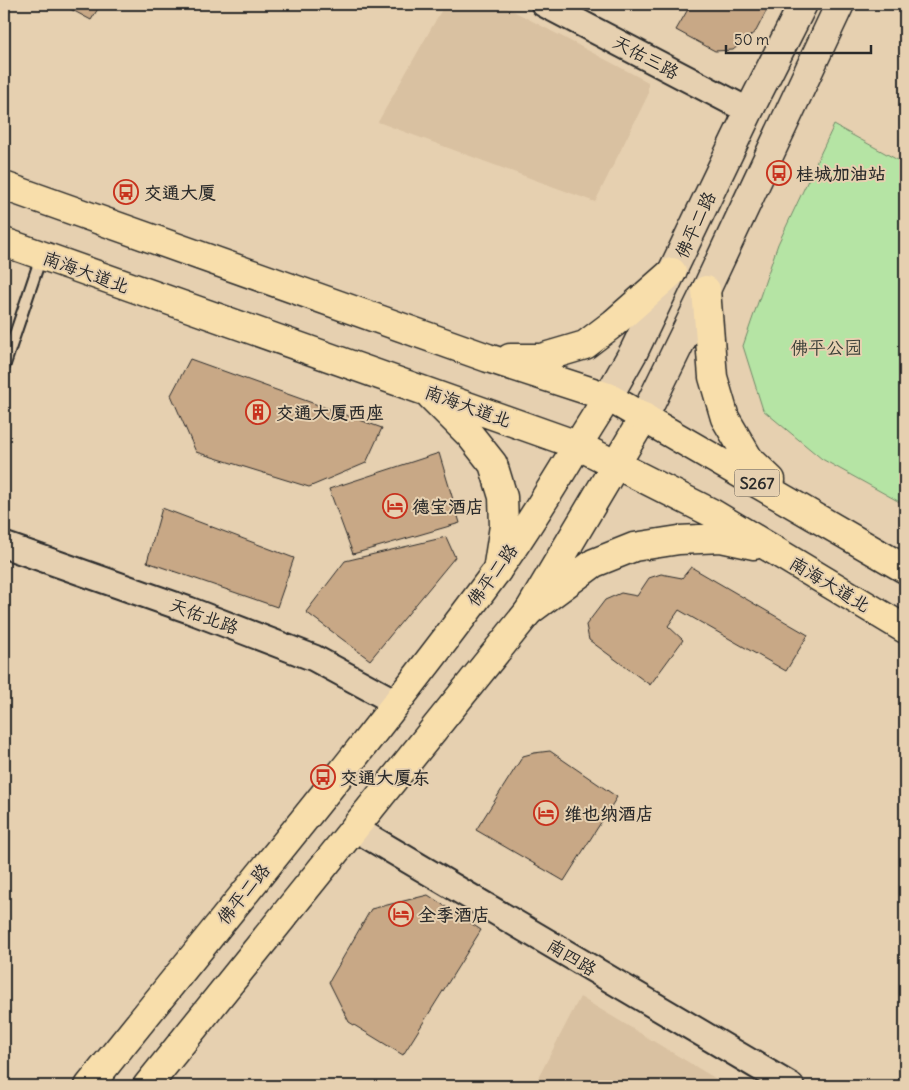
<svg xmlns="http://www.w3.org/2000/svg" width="909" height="1090" viewBox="0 0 909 1090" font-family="Delius,'LXGW WenKai TC',sans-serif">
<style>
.built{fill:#d9c1a1}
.green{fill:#b5e4a4;stroke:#708868}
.building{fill:#c8a886;stroke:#2b2b2b}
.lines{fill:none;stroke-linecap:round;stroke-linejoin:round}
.service-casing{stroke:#2b2b2b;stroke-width:14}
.tertiary-casing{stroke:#2b2b2b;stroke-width:29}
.secondary-casing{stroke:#2b2b2b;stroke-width:31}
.primary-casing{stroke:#2b2b2b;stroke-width:31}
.trunk-casing{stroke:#2b2b2b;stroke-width:31}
.service{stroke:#e6d0b0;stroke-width:10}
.tertiary{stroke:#e6d0b0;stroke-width:25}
.secondary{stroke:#e6d0b0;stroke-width:28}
.primary{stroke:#f8deab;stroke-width:28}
.trunk{stroke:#f8deab;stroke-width:28}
.labels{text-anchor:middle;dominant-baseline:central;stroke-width:4;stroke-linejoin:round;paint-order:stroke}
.shield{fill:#e6d0b0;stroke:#635c53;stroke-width:1}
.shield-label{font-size:16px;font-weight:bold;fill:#2b2b2b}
.street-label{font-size:18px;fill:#2b2b2b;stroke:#e6d0b0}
.poi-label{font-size:18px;font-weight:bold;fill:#2b2b2b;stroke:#e6d0b0;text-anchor:start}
.park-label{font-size:18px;fill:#393e37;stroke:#e6d0b0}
</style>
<rect width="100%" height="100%" fill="#e6d0b0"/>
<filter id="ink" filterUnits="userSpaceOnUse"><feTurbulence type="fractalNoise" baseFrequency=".02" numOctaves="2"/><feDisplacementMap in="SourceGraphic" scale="10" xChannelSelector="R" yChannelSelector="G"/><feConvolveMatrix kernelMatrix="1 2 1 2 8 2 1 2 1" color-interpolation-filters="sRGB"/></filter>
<g filter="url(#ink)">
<path class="built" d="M445 4H500L648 82V95L595 202 378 122Z
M580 997 728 1086H534Z"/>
<path class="green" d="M834 125 905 164V505L822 459 763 410 743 346 778 244Z"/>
<path class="building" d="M61 4H101L91 20Z
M279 4H290L288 8Z
M691 4H770L756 31 733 50 715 51 676 30Z
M190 359 382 428 366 463 309 487 196 452 171 395Z
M439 453 460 523 353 554 329 489Z
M162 508 294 558 277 607 147 562Z
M446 537 455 557 370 660 306 612 345 561Z
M691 567 808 635 786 671 679 610 668 626 683 640 650 685 589 640 586 625 605 600 621 593 637 596 649 578 661 574 682 578Z
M550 751 617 797 564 881 476 830 523 756 534 753Z
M428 895 481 930 403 1055 349 1022 329 982 371 909Z"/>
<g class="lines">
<defs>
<path id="service" d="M4 367 41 257"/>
<path id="tertiary" d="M544 4 749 111
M4 545 189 610 314 658 397 703
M354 828 791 1086"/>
<path id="secondary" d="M608 397 634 351 749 111 803 4
M644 417 706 290 840 4"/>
<path id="primary" d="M89 1086C225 916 366 748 496 572 537 516 570 455 608 397
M147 1086 529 611 644 417"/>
<path id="trunk" d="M4 186 488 358 608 397 905 569
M4 242 577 445 712 513 905 629
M706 290 713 377 725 418 749 459 771 480
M510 358H541L585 345 614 323 672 272
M431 396 470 435 493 464 503 497 504 526 497 571
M529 611 594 563 634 547 679 540 721 538 754 545"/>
</defs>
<use href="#service" class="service-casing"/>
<use href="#tertiary" class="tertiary-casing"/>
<use href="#secondary" class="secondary-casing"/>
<use href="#primary" class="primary-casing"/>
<use href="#trunk" class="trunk-casing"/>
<use href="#service" class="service"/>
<use href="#tertiary" class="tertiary"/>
<use href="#secondary" class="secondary"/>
<use href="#primary" class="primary"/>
<use href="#trunk" class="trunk"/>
</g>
</g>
<defs>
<symbol id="bus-ring" viewBox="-11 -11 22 22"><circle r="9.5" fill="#e6d0b0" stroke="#c8321e" stroke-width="1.5"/><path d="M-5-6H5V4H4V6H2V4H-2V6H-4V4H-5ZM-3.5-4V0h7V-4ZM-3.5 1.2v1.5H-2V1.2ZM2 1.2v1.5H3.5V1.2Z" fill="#c8321e"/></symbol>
<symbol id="building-ring" viewBox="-11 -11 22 22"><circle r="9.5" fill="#e6d0b0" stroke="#c8321e" stroke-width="1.5"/><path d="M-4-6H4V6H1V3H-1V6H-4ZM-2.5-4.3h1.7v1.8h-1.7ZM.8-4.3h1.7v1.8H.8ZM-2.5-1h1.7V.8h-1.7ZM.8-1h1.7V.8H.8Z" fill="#c8321e"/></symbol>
<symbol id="hotel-ring" viewBox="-11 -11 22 22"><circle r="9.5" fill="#e6d0b0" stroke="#c8321e" stroke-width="1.5"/><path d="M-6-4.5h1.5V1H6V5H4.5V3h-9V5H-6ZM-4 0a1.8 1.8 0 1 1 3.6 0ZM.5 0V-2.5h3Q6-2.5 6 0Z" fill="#c8321e"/></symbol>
</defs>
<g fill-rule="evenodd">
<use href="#bus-ring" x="765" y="159" width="28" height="28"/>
<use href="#bus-ring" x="112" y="178" width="28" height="28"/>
<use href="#building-ring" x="244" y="398" width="28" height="28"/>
<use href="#hotel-ring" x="381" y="492" width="28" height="28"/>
<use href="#bus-ring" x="309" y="763" width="28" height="28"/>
<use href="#hotel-ring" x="532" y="799" width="28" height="28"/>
<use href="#hotel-ring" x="387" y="900" width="28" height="28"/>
</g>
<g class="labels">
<rect class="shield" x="734.5" y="469.5" width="45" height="27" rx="4"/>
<g class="shield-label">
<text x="757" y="483">S267</text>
</g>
<g class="street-label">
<text transform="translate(646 57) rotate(28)">天佑三路</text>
<text transform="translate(695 225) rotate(-65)">佛平二路</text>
<text transform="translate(86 272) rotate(20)">南海大道北</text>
<text transform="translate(468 406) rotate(20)">南海大道北</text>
<text transform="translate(492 575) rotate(-54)">佛平二路</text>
<text transform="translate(830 584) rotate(31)">南海大道北</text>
<text transform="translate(204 616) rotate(20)">天佑北路</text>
<text transform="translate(243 894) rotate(-51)">佛平二路</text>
<text transform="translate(572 957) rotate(31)">南四路</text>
</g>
<g class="poi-label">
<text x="796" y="173">桂城加油站</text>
<text x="144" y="192">交通大厦</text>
<text x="276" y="412">交通大厦西座</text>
<text x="412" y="506">德宝酒店</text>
<text x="340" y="777">交通大厦东</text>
<text x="564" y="813">维也纳酒店</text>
<text x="418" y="914">全季酒店</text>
</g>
<g class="park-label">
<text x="826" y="347">佛平公园</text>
</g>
</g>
<rect width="909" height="1090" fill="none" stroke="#e6d0b0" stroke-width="20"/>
<rect x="10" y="10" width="889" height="1070" fill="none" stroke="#2b2b2b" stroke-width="2" filter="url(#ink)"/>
<path d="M726 45v8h145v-8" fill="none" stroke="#2b2b2b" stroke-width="2.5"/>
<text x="734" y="45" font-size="15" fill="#2b2b2b" stroke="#e6d0b0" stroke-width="4" paint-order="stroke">50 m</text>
</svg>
